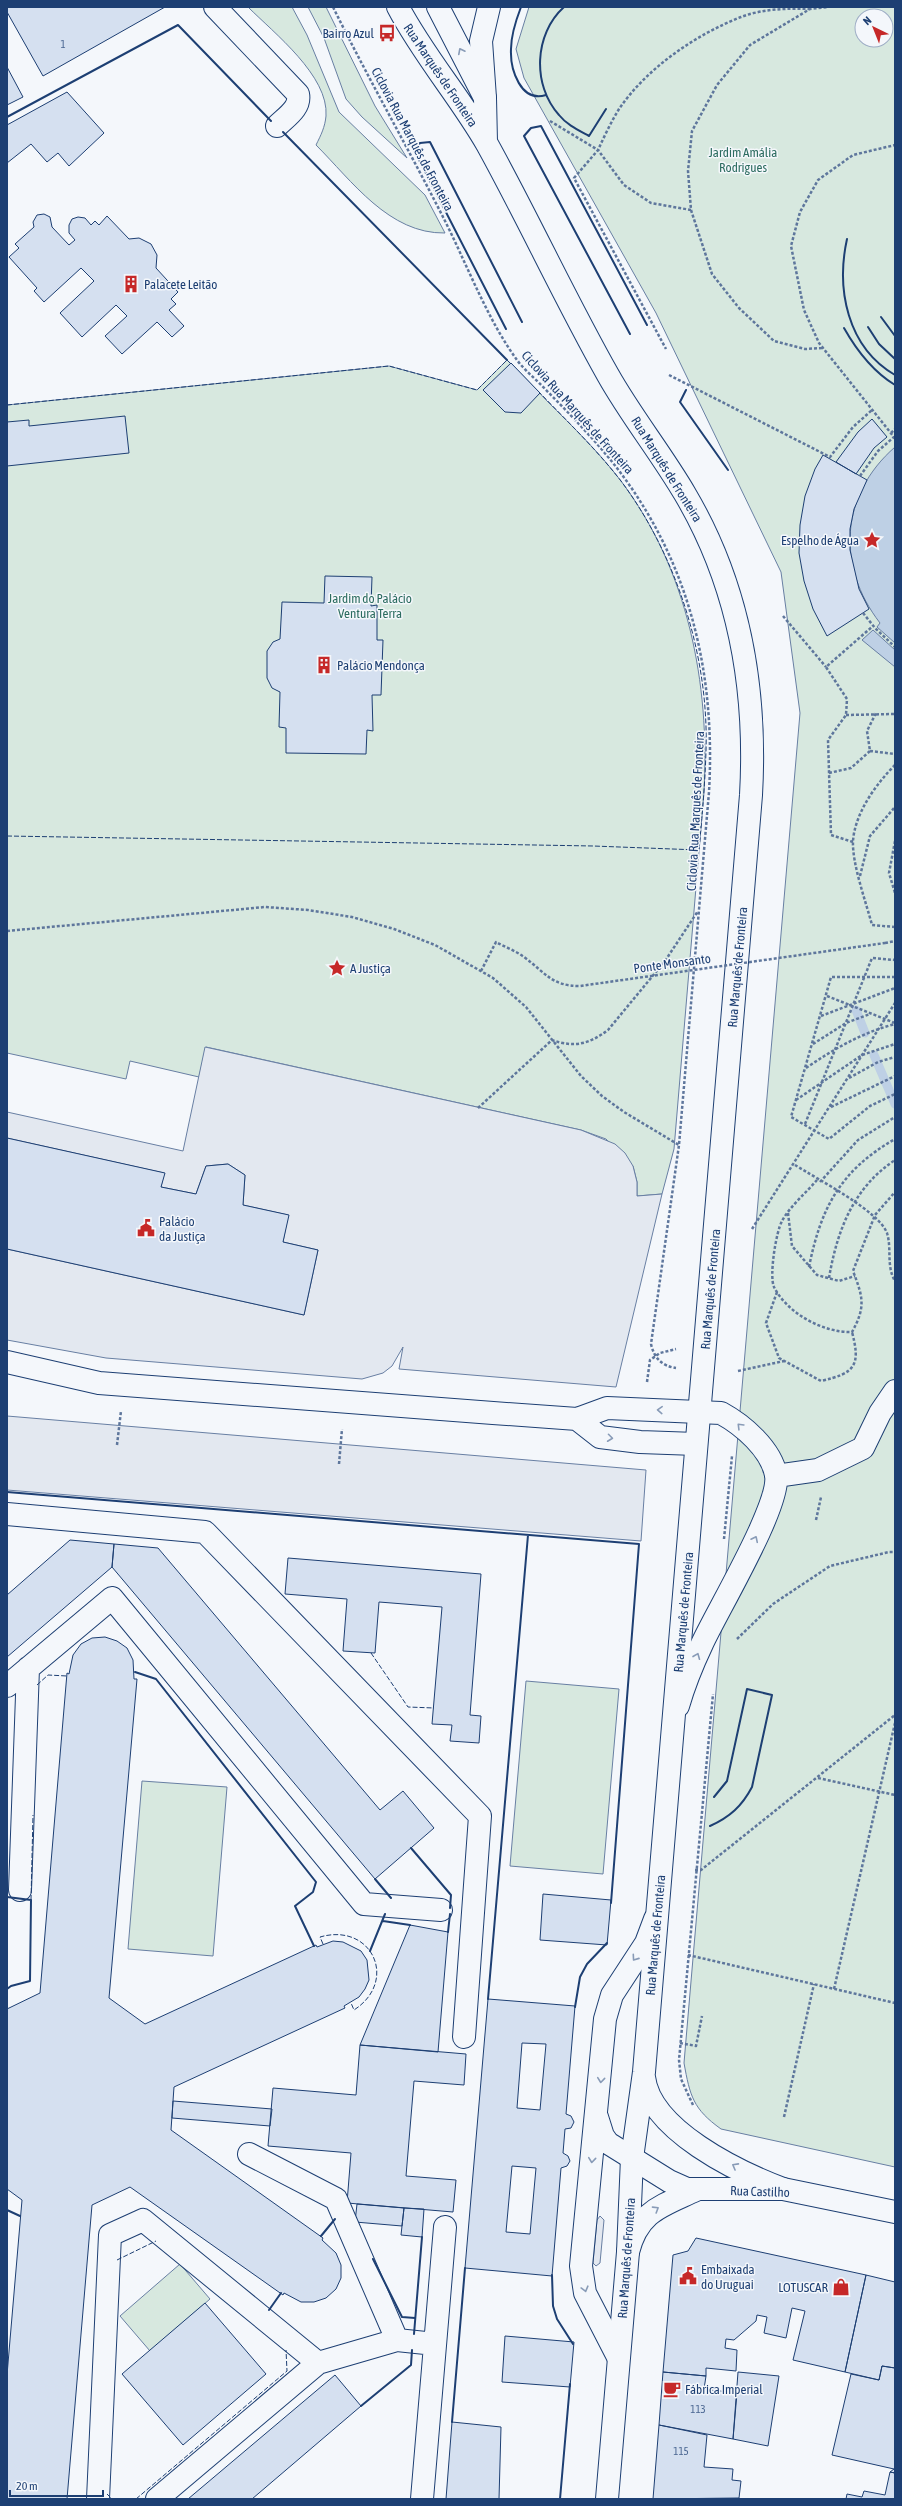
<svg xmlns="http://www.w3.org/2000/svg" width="902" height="2506" viewBox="0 0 902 2506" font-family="'Asap Condensed',sans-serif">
	<rect width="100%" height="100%" fill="#f4f7fb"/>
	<path fill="#d7e8df" stroke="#687fa3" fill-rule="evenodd" d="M 248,7 L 292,7 L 307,35 L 339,112 L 425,195 L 445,233 C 389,234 352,181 316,145 C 321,135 325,127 326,116 C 329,76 274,33 248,7 Z
		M 308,7 L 326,7 L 375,106 L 407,158 L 362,117 L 346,99 L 324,38 Z
		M 529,7 L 895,7 L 895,2167 L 721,2129 C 693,2109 690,2096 684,2063 L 800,713 L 781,572 L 656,313 L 524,78 L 516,49 ZM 862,16 L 886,16 L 886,40 L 862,40 Z
		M 507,360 C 521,373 534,387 547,401 C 573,427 599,452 621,481 C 688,570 710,683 704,792 L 674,1149 L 662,1194 L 637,1196 L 637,1182 L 633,1166 L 606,1139 L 581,1130 L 206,1047 L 199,1077 L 130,1061 L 126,1079 L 7,1053 L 7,405 L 389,366 L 477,390 Z
		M 526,1681 L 619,1689 L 603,1874 L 510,1866 Z
		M 142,1781 L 227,1787 L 213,1956 L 128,1949 Z
		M 180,2264 L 210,2299 L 150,2351 L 120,2316 Z"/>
	<path fill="#e3e8f0" stroke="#687fa3" d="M 205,1047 L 581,1130 L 615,1144 L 625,1153 L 633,1166 L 637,1182 L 637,1196 L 662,1194 L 616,1387 L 399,1369 L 403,1347 L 392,1366 L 383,1373 L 362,1379 L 106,1358 L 7,1340 L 7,1249 L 304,1315 L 318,1250 L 283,1242 L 288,1215 L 243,1205 L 245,1175 L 228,1164 L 206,1166 L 196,1194 L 161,1187 L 164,1173 L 7,1138 L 7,1112 L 183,1151 Z
		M 7,1416 L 646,1470 L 641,1541 L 7,1490 Z
		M 600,2216 L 604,2220 L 600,2263 L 596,2266 L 593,2263 L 597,2220 Z"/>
	<path fill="#bed0e5" stroke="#687fa3" d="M 895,447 L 895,643 L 877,627 L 880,623 C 836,566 840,495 895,447 Z
		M 873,630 L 895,650 L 895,667 L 862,640 Z"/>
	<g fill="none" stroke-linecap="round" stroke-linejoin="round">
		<path stroke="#bed0e5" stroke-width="9" d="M 856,1010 L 865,1033
			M 874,1055 L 895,1104"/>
	</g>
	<path fill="#d5e0f0" stroke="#1d3f73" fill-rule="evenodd" d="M 7,7 L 165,7 L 43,76 L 7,12 Z
		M 7,67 L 23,97 L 7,105 Z
		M 67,92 L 104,133 L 69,166 L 58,153 L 47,162 L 31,144 L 7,163 L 7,125 Z
		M 44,214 L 50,217 L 52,227 L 69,245 L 75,240 L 69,233 L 69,225 L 72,219 L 78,217 L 85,218 L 91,225 L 95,221 L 99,225 L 107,216 L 129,239 L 139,238 L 151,244 L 157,255 L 156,268 L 178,292 L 171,299 L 176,304 L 169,310 L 184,326 L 172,337 L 157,322 L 122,354 L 105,336 L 127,316 L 116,305 L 82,337 L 60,313 L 94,281 L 81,268 L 44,302 L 34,291 L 37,288 L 9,257 L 19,248 L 15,244 L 34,227 L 33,222 L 37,215 Z
		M 511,363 L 540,393 L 521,413 L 505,412 L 483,390 Z
		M 125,416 L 129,453 L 7,466 L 7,422 L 29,420 L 29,426 Z
		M 872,419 L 887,437 L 874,448 L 856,474 L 836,462 L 858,432 Z
		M 823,455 L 867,480 L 854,509 L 850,529 L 850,550 L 859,589 L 869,609 L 827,636 L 813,609 L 804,581 L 799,553 L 800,525 L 805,496 L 815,469 Z
		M 325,576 L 372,577 L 371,606 L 377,605 L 377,640 L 383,640 L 381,695 L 372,695 L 373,731 L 367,730 L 366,754 L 286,753 L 286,728 L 279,727 L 280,692 L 272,688 L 267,678 L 267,651 L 273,642 L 280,639 L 282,602 L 324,603 Z
		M 7,1138 L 165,1173 L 161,1187 L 196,1194 L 206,1166 L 228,1164 L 245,1175 L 243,1205 L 289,1215 L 283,1242 L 318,1250 L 304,1315 L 7,1249 Z
		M 70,1540 L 114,1544 L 112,1567 L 7,1657 L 7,1595 Z
		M 114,1544 L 158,1548 L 380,1810 L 403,1791 L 434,1828 L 375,1879 L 112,1567 Z
		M 288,1558 L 481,1574 L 470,1715 L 481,1716 L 479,1743 L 450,1741 L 452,1725 L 432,1724 L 442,1607 L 379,1602 L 375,1653 L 343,1651 L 347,1599 L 285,1594 Z
		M 105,1637 L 117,1641 L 127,1648 L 133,1660 L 134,1679 L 137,1679 L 109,1998 L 145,2024 L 316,1945 L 317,1947 L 333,1941 L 343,1942 L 361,1951 L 367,1960 L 369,1980 L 365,1989 L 359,1997 L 344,2006 L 345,2008 L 174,2087 L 173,2101 L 171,2130 L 323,2238 L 322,2240 L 336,2253 L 341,2265 L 341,2278 L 336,2289 L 326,2298 L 314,2302 L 301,2302 L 284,2293 L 283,2295 L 130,2187 L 92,2205 L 67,2499 L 7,2499 L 7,2375 L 22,2200 L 7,2189 L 7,2009 L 40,1993 L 67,1673 L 69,1674 L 73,1655 L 81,1644 L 92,1638 Z
		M 543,1894 L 611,1900 L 607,1945 L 540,1940 Z
		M 410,1925 L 448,1932 L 438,2052 L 360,2045 Z
		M 488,1999 L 575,2006 L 566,2114 L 571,2116 L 574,2122 L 571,2128 L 565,2129 L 563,2153 L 568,2156 L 570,2161 L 567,2166 L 561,2168 L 552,2276 L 465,2268 ZM 522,2043 L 546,2044 L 540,2110 L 517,2108 ZM 512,2166 L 536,2168 L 530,2234 L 506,2232 Z
		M 360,2045 L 466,2054 L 464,2085 L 414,2081 L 406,2176 L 456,2180 L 453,2212 L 347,2203 L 351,2153 L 268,2146 L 273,2088 L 356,2095 Z
		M 173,2101 L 272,2109 L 270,2126 L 172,2118 Z
		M 357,2204 L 404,2208 L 402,2226 L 355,2222 Z
		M 404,2208 L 424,2209 L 422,2237 L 401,2235 Z
		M 696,2238 L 866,2275 L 845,2372 L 793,2360 L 805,2311 L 792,2308 L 786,2338 L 764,2333 L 767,2317 L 757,2315 L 756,2321 L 734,2340 L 726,2339 L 725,2348 L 737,2350 L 736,2371 L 706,2368 L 706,2376 L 663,2372 L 673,2255 L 688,2251 Z
		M 866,2275 L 895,2282 L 895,2368 L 882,2366 L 879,2380 L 845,2372 Z
		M 205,2303 L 266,2374 L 183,2445 L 122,2374 Z
		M 505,2336 L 574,2342 L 570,2387 L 502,2382 Z
		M 882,2366 L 895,2368 L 895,2473 L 890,2472 L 894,2469 L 832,2455 L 851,2374 L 879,2380 Z
		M 663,2372 L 706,2376 L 704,2389 L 737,2393 L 733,2439 L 659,2425 Z
		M 738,2372 L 779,2376 L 768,2446 L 733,2439 Z
		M 335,2375 L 361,2406 L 252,2499 L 188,2499 Z
		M 452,2422 L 501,2427 L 499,2499 L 446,2499 Z
		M 659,2425 L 707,2435 L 704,2467 L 733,2469 L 732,2480 L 741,2481 L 739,2498 L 653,2499 Z
		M 890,2472 L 895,2473 L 895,2499 L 846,2499 L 847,2494 L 862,2497 L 864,2491 L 885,2495 Z"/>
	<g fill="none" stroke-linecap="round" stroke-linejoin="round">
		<g stroke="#1d3f73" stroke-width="24">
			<path id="minor" d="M 215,7 L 298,94 C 301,108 286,117 277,126
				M 485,98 L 481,41 L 489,7
				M 7,1362 L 99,1383 L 493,1413 L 577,1419 L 607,1408 L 721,1413 C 743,1425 771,1449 776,1475 C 781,1505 717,1611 702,1644 C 693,1663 684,1685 678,1706
				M 577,1419 L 600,1437 L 640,1442 L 696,1444
				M 776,1476 L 818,1470 L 863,1448 L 880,1413 L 895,1391
				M 7,1514 L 205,1532 L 480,1816 L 464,2037
				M 7,1686 L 112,1598 L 364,1904 L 441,1910
				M 20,1890 L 28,1668
				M 597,2117 L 603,2136 L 608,2143 L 669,2181 L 687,2189 L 783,2189 L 895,2212
				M 249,2154 L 336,2199 L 397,2340
				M 628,2252 C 638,2211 662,2206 696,2190
				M 618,2357 L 585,2293 L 581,2266 L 605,2019 L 612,1995 L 646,1943 L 655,1919
				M 98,2499 L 110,2235 L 143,2220 L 318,2363
				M 157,2499 L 318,2363 L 397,2340 L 435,2344
				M 422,2499 L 445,2227"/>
		</g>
		<g stroke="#1d3f73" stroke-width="24">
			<path id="major" d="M 398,7 C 423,55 460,97 487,144 C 529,220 565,299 608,375 C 631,416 661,453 685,494 C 740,587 757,689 751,795 L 644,2072 L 632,2158 L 628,2252 L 607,2499
				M 438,7 L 485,98 L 486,142
				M 644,2077 C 650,2130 738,2172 783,2189"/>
		</g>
		<path stroke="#5e769c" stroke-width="2.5" stroke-dasharray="3 2" stroke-linecap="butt" d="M 333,7 C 368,78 407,146 443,217 C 466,262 487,319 517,360 C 525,371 536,379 545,389 C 567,411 589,434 609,458 C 688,555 716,669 709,792 L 679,1145 L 651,1344 C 654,1358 662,1366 676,1368
			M 550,121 L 598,150 L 574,178 L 666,349
			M 691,210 L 651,203 L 624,185 L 598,150 C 604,137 611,122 619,109 C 647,68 695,35 741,17 C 762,9 787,8 810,9
			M 822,348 L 805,349 L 774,341 L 739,308 L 712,274 L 691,210 L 688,171 L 692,131 L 717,85 L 750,45 L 810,9 L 828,7
			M 669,375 L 830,457 L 853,427 L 872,410
			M 891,433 L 895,429
			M 860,476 L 878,451 L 894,437 L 819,343 L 804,310 L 791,246 L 800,212 L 818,180 L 853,155 L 895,145
			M 863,613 L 875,628 L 895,647
			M 783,616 L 826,667
			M 846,715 L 895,714
			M 870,751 L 895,754
			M 895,765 C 876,784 855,813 853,841 C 852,864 866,902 872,925 L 895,927
			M 829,773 L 851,768 L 870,751 L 867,731 L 876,713
			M 895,841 L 889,873 L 895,893
			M 853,842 L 831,835 L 828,740 L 846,715 L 847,699 L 826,667 L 873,626
			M 860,876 L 870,836 L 895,807
			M 7,931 L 265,907 L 308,910 L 352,917 L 394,929 L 435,945 L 493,978 L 526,1007 L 581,1076 L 602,1096 L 624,1112 L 679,1145
			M 885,943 L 895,941
			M 895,977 L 831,977 L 791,1117 L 829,1139 L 870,1106 L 895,1094
			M 827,996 L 895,1023
			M 821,1016 L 895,988
			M 813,1044 L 846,1023 L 870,1014
			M 806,1068 C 834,1049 861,1033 895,1024
			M 849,1078 L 878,1062 L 895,1057
			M 796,1100 L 862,1055 L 895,1044
			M 831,1107 L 895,1076
			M 478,1108 L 552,1040 C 575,1048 589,1044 608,1030 L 665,961 L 698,911
			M 805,1124 L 872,958 L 895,960
			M 795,1165 C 817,1179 879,1211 887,1233 C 892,1249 886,1266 895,1281
			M 817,1180 C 806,1193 790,1206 782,1221 C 776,1232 769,1276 774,1287 C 787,1313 823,1333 852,1332 C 866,1307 863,1297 853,1271 L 875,1215 L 895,1192
			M 820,1182 L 858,1140 L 895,1117
			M 788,1213 L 792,1246 L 817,1275 L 839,1281 L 855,1276
			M 752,1229 L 895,1003
			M 809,1267 C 821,1207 841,1170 895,1139
			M 829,1278 C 837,1231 853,1188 895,1160
			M 777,1292 L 766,1323 L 779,1358 L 821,1381 C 855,1373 861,1366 852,1332
			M 738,1371 L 784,1361
			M 647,1382 L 650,1360 L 660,1353 L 676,1349
			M 117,1445 L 121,1411
			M 339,1464 L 342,1429
			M 816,1520 L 821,1497
			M 724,1539 L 732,1456
			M 737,1639 L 773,1604 L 830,1566 L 889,1552 L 895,1552
			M 818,1778 L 895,1795
			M 695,1870 L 701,1870 L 895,1715
			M 688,1955 L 895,2003
			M 834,1989 L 895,1723
			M 680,2043 L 696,2046 L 702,2016
			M 693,2105 L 681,2079 L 679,2060 L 713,1694
			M 784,2117 L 814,1984"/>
		<use href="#minor" stroke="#f4f7fb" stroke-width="22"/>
		<use href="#major" stroke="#f4f7fb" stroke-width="22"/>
		<path stroke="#5e769c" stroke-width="2.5" stroke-dasharray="3 2" stroke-linecap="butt" d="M 481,971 L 496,942 C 505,947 516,951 524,957 C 546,973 551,986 580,986 L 885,943"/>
		<path stroke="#1d3f73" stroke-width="1" stroke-dasharray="5 2" stroke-linecap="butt" d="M 7,405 L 389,366 L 477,390 L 507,360 L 512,365
			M 7,836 L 593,846 L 699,850 C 702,817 705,784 706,751 C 709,657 677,556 621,481 C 596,449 567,421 539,392
			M 371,1653 L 408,1707 L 434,1708
			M 37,1685 L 48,1675 L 67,1676
			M 31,1900 L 33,1815
			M 323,1944 L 320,1937 C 372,1922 399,1981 354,2010 L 351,2003
			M 117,2260 L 156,2241
			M 107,2494 L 112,2499
			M 136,2499 L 287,2371 L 286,2350"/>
		<path stroke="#1d3f73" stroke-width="2" d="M 521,7 C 516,20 511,34 511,49 C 510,70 521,103 546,95
			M 564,7 C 534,34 532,85 559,115 C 567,125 578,130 589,136 L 606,109
			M 7,117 L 178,25 L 271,121
			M 283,132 L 507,360
			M 847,239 C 836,289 847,347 895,375
			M 881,317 L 895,336
			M 868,327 L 879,344 L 895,359
			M 844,328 C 857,351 872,371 895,385
			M 506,329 L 414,150 L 420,143 L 430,142 L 522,322
			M 630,334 L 524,136 L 531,128 L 541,126 L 647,325
			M 686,390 L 680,402 L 728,470
			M 7,1492 L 639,1544 L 611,1903
			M 135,1672 L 156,1679 L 316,1882 L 313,1892 L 295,1906 L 314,1946
			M 710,1826 C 730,1817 742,1806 752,1787 L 772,1695 L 747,1689 L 727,1781 L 714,1797
			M 411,1848 L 451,1895 L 450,1908
			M 375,1879 L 391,1898
			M 7,1897 L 31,1900 L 30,1981 L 11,1986 L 7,1989
			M 383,1921 L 410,1925
			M 448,1932 L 450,1914
			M 370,1951 L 385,1914
			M 488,1999 L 528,1535
			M 575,2007 L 580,1977 L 587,1964 L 607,1943
			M 7,2210 L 20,2216
			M 321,2236 L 335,2219
			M 373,2259 L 402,2317 L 415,2318
			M 552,2275 L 553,2306 L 557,2319 L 573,2344
			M 269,2310 L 281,2293
			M 414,2334 L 422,2237
			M 361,2406 L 411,2365 L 412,2350
			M 452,2422 L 465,2268
			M 560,2499 L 570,2384"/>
	</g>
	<defs><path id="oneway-chevron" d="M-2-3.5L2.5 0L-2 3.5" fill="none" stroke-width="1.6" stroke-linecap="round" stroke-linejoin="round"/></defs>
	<g stroke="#889bb7">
		<use href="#oneway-chevron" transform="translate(461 51) rotate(-117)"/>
		<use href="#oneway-chevron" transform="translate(660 1410) rotate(-177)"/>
		<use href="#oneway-chevron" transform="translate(740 1426) rotate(-135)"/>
		<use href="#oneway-chevron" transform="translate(610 1438) rotate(7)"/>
		<use href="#oneway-chevron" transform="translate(755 1539) rotate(-64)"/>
		<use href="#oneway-chevron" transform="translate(697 1656) rotate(-68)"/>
		<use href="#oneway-chevron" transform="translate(635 1958) rotate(125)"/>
		<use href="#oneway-chevron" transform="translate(601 2080) rotate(96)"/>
		<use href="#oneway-chevron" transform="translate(592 2160) rotate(96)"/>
		<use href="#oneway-chevron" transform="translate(735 2166) rotate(-151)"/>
		<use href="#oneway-chevron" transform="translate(656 2209) rotate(-32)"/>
		<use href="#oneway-chevron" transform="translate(585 2289) rotate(75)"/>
	</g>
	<defs>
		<g id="bus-bare" transform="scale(1.38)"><path d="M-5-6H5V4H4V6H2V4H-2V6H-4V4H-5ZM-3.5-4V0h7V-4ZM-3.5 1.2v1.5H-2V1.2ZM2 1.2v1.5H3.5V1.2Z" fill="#c62828" stroke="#f4f7fb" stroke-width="2.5" paint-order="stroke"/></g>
		<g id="building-bare" transform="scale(1.38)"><path d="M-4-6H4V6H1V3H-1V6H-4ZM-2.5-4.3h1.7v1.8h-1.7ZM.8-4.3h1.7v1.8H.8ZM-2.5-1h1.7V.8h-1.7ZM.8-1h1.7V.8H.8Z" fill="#c62828" stroke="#f4f7fb" stroke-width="2.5" paint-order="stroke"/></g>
		<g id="sight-bare" transform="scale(1.38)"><path d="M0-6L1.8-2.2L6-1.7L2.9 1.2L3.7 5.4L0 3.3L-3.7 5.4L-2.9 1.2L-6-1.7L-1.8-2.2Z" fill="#c62828" stroke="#f4f7fb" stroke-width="2.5" paint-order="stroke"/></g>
		<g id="civic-bare" transform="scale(1.38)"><path d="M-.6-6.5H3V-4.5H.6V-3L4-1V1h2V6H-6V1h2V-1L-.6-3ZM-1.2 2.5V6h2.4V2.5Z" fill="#c62828" stroke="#f4f7fb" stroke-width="2.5" paint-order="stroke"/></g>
		<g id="shop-bare" transform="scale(1.38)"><path d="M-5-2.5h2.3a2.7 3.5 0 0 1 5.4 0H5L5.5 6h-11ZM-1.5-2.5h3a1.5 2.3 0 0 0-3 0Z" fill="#c62828" stroke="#f4f7fb" stroke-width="2.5" paint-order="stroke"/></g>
		<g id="cafe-bare" transform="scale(1.38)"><path d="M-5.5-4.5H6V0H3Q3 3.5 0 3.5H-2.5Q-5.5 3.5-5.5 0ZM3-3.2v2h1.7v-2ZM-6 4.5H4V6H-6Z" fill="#c62828" stroke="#f4f7fb" stroke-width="2.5" paint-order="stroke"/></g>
	</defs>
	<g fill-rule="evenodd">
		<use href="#bus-bare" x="387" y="33"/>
		<use href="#building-bare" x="131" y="284"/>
		<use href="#sight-bare" x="872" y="540"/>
		<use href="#building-bare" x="324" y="665"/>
		<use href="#sight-bare" x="337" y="968"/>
		<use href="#civic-bare" x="146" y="1228"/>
		<use href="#civic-bare" x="688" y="2276"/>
		<use href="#shop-bare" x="841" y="2287"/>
		<use href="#cafe-bare" x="672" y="2389"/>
	</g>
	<g text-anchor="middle" stroke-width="3" stroke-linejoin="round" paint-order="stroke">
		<g font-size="11" fill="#4b6792">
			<text x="63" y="48">1</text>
			<text x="698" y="2413">113</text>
			<text x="681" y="2455">115</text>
		</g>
		<g font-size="13" fill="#1d3f73" stroke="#f4f7fb" text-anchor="start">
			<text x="374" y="38" text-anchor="end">Bairro Azul</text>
			<text x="144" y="289">Palacete Leitão</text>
			<text x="859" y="545" text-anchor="end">Espelho de Água</text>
			<text x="337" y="670">Palácio Mendonça</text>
			<text x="350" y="973">A Justiça</text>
			<text x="159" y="1226">Palácio<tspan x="159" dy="15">da Justiça</tspan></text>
			<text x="701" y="2274">Embaixada<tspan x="701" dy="15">do Uruguai</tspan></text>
			<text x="828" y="2292" text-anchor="end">LOTUSCAR</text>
			<text x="685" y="2394">Fábrica Imperial</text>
		</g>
		<g font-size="13" fill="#1d3f73" stroke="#f4f7fb">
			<text transform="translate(441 75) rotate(56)" y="5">Rua Marquês de Fronteira</text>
			<text transform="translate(413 139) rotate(62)" y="5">Ciclovia Rua Marquês de Fronteira</text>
			<text transform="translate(578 412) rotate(48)" y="5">Ciclovia Rua Marquês de Fronteira</text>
			<text transform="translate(667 469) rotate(58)" y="5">Rua Marquês de Fronteira</text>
			<text transform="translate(695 811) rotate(-87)" y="5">Ciclovia Rua Marquês de Fronteira</text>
			<text transform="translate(672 963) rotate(-8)" y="5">Ponte Monsanto</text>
			<text transform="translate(737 967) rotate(-85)" y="5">Rua Marquês de Fronteira</text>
			<text transform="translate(710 1289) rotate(-85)" y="5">Rua Marquês de Fronteira</text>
			<text transform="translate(683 1612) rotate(-85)" y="5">Rua Marquês de Fronteira</text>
			<text transform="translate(655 1935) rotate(-85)" y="5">Rua Marquês de Fronteira</text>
			<text transform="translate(760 2191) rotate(2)" y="5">Rua Castilho</text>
			<text transform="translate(626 2258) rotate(-86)" y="5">Rua Marquês de Fronteira</text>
		</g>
		<g font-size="13" fill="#2c6c60" stroke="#f4f7fb">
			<text x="743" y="157">Jardim Amália<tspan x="743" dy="15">Rodrigues</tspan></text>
			<text x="370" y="603">Jardim do Palácio<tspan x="370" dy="15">Ventura Terra</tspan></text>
		</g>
	</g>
	<rect width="902" height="2506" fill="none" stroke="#1d3f73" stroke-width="16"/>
	<g transform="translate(874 28) rotate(317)"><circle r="19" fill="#f4f7fb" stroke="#9eadc5"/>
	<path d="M0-3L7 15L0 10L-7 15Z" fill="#c62828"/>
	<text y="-6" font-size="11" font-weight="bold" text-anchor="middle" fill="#1d3f73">N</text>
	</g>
	<path d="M10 2490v6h93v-6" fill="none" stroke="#1d3f73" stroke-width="2"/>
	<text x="16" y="2490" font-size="12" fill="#1d3f73" stroke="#f4f7fb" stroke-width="3" paint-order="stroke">20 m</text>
</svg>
